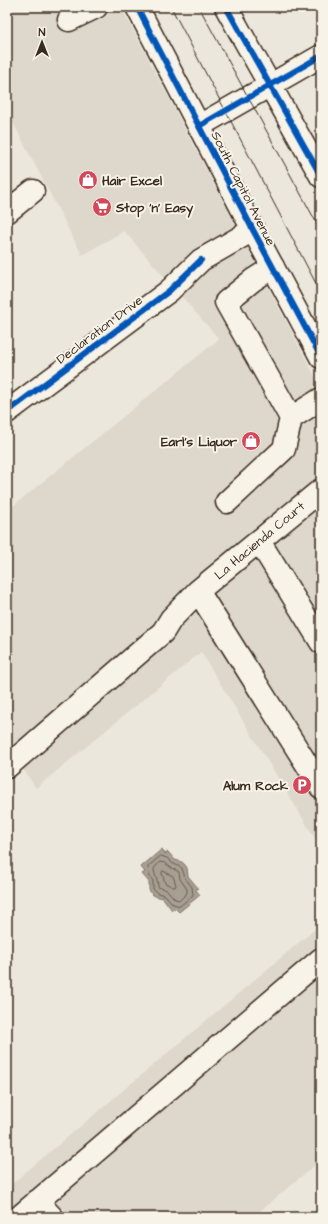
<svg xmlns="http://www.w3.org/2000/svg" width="328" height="1224" viewBox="0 0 328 1224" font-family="'Architects Daughter',sans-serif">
	<rect width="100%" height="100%" fill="#ece7dc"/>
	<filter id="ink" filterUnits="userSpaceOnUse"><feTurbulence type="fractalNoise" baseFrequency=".025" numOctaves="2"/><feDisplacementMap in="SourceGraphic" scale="8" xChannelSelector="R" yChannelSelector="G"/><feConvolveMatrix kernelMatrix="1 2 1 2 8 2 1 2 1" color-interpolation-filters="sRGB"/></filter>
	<g filter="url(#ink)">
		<path fill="#ddd7cc" d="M 7,7 L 121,7 L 321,388 L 321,848 L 201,652 L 36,788 L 7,746 L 7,511 L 219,339 L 124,231 L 82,255 L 7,111 Z
			M 321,924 L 321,1160 L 253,1217 L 7,1217 L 7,1188 Z"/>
		<path fill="#a89f93" stroke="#7c7064" d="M 162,849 L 165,854 L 168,852 L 175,860 L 182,862 L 185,865 L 187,868 L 188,876 L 198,888 L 196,890 L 200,895 L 179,912 L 175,908 L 172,910 L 163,898 L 155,896 L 152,894 L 149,890 L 149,882 L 142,874 L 145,872 L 141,867 Z"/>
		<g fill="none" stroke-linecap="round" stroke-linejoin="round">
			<path stroke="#67594d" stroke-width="1" d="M 161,856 L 167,858 L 172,863 L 182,868 L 185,878 L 192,887 L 193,895 L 180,906 L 173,904 L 165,895 L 157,893 L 153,889 L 153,881 L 149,875 L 148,867 Z
				M 160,862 L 165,863 L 170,867 L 179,872 L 180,879 L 187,889 L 187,893 L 180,900 L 175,899 L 167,890 L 158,887 C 158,878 154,876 154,869 Z
				M 163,871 L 173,876 L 176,885 L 175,887 L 173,887 L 165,883 L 162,873 Z"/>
			<g stroke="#3b2a1e" stroke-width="25">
				<path id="minor" d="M 69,20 L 96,7
					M 199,126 L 321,56
					M 7,212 L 33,191
					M 7,412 L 169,291 L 201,260 L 253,230
					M 291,418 L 321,399
					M 227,502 L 284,449 L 291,418 L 226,302 L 253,280 L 273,267
					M 259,541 L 321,642
					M 198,591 L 321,787
					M 7,767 L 163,632 L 171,619 L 198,591 L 321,490
					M 37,1201 L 52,1217
					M 19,1217 L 321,959"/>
			</g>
			<g stroke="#3b2a1e" stroke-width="25">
				<path id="major" d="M 137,7 L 253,230 L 321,357
					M 226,7 L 321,176"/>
			</g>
			<use href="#minor" stroke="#f7f3e8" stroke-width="22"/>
			<use href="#major" stroke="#f7f3e8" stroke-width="22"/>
			<path stroke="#3b2a1e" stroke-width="1" d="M 171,7 L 321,293
				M 199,7 L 321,231"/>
			<g stroke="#f7f3e8" stroke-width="8">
				<path id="cycleway" d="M 137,7 L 253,230 L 321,357
					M 226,7 L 321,176
					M 199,126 L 321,56
					M 7,412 L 169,291 L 201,260"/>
			</g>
			<use href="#cycleway" stroke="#0057b8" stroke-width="6"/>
		</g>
	</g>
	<defs>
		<g id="shop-disc" transform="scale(1)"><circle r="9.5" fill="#d1495b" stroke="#f7f3e8"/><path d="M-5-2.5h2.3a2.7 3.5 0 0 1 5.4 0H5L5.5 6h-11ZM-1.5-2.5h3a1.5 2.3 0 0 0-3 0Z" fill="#fff"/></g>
		<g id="supermarket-disc" transform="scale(1)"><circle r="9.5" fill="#d1495b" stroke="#f7f3e8"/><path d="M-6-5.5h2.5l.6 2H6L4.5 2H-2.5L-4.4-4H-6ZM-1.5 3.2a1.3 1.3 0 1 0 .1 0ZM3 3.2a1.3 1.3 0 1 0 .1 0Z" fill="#fff"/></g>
		<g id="parking-disc" transform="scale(1)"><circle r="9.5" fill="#d1495b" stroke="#f7f3e8"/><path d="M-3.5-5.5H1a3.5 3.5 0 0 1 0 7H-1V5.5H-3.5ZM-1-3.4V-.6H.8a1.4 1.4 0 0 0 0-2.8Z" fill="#fff"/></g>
	</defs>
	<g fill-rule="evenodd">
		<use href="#shop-disc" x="88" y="180"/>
		<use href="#supermarket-disc" x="102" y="207"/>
		<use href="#shop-disc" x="251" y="441"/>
		<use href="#parking-disc" x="302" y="785"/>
	</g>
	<g text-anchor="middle" stroke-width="4" stroke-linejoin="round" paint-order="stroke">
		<g font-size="13" font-weight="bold" fill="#3b2a1e" stroke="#f7f3e8" text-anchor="start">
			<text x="102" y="185">Hair Excel</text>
			<text x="116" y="212">Stop 'n' Easy</text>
			<text x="237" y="446" text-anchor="end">Earl's Liquor</text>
			<text x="288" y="790" text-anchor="end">Alum Rock</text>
		</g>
		<g font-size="13" fill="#3b2a1e" stroke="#f7f3e8">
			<text transform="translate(244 188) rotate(63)" y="5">South Capitol Avenue</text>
			<text transform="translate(99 329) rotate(-37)" y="5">Declaration Drive</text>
			<text transform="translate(259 540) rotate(-40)" y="5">La Hacienda Court</text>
		</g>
	</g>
	<rect width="328" height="1224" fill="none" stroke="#f7f3e8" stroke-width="24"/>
	<rect x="12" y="12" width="304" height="1200" fill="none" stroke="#3b2a1e" stroke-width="1.5" filter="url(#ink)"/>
	<g transform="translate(42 42)" stroke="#f7f3e8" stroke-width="3" paint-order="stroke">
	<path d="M0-3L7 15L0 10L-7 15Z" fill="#3b2a1e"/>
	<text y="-6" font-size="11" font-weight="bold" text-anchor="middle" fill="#3b2a1e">N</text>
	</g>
</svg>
